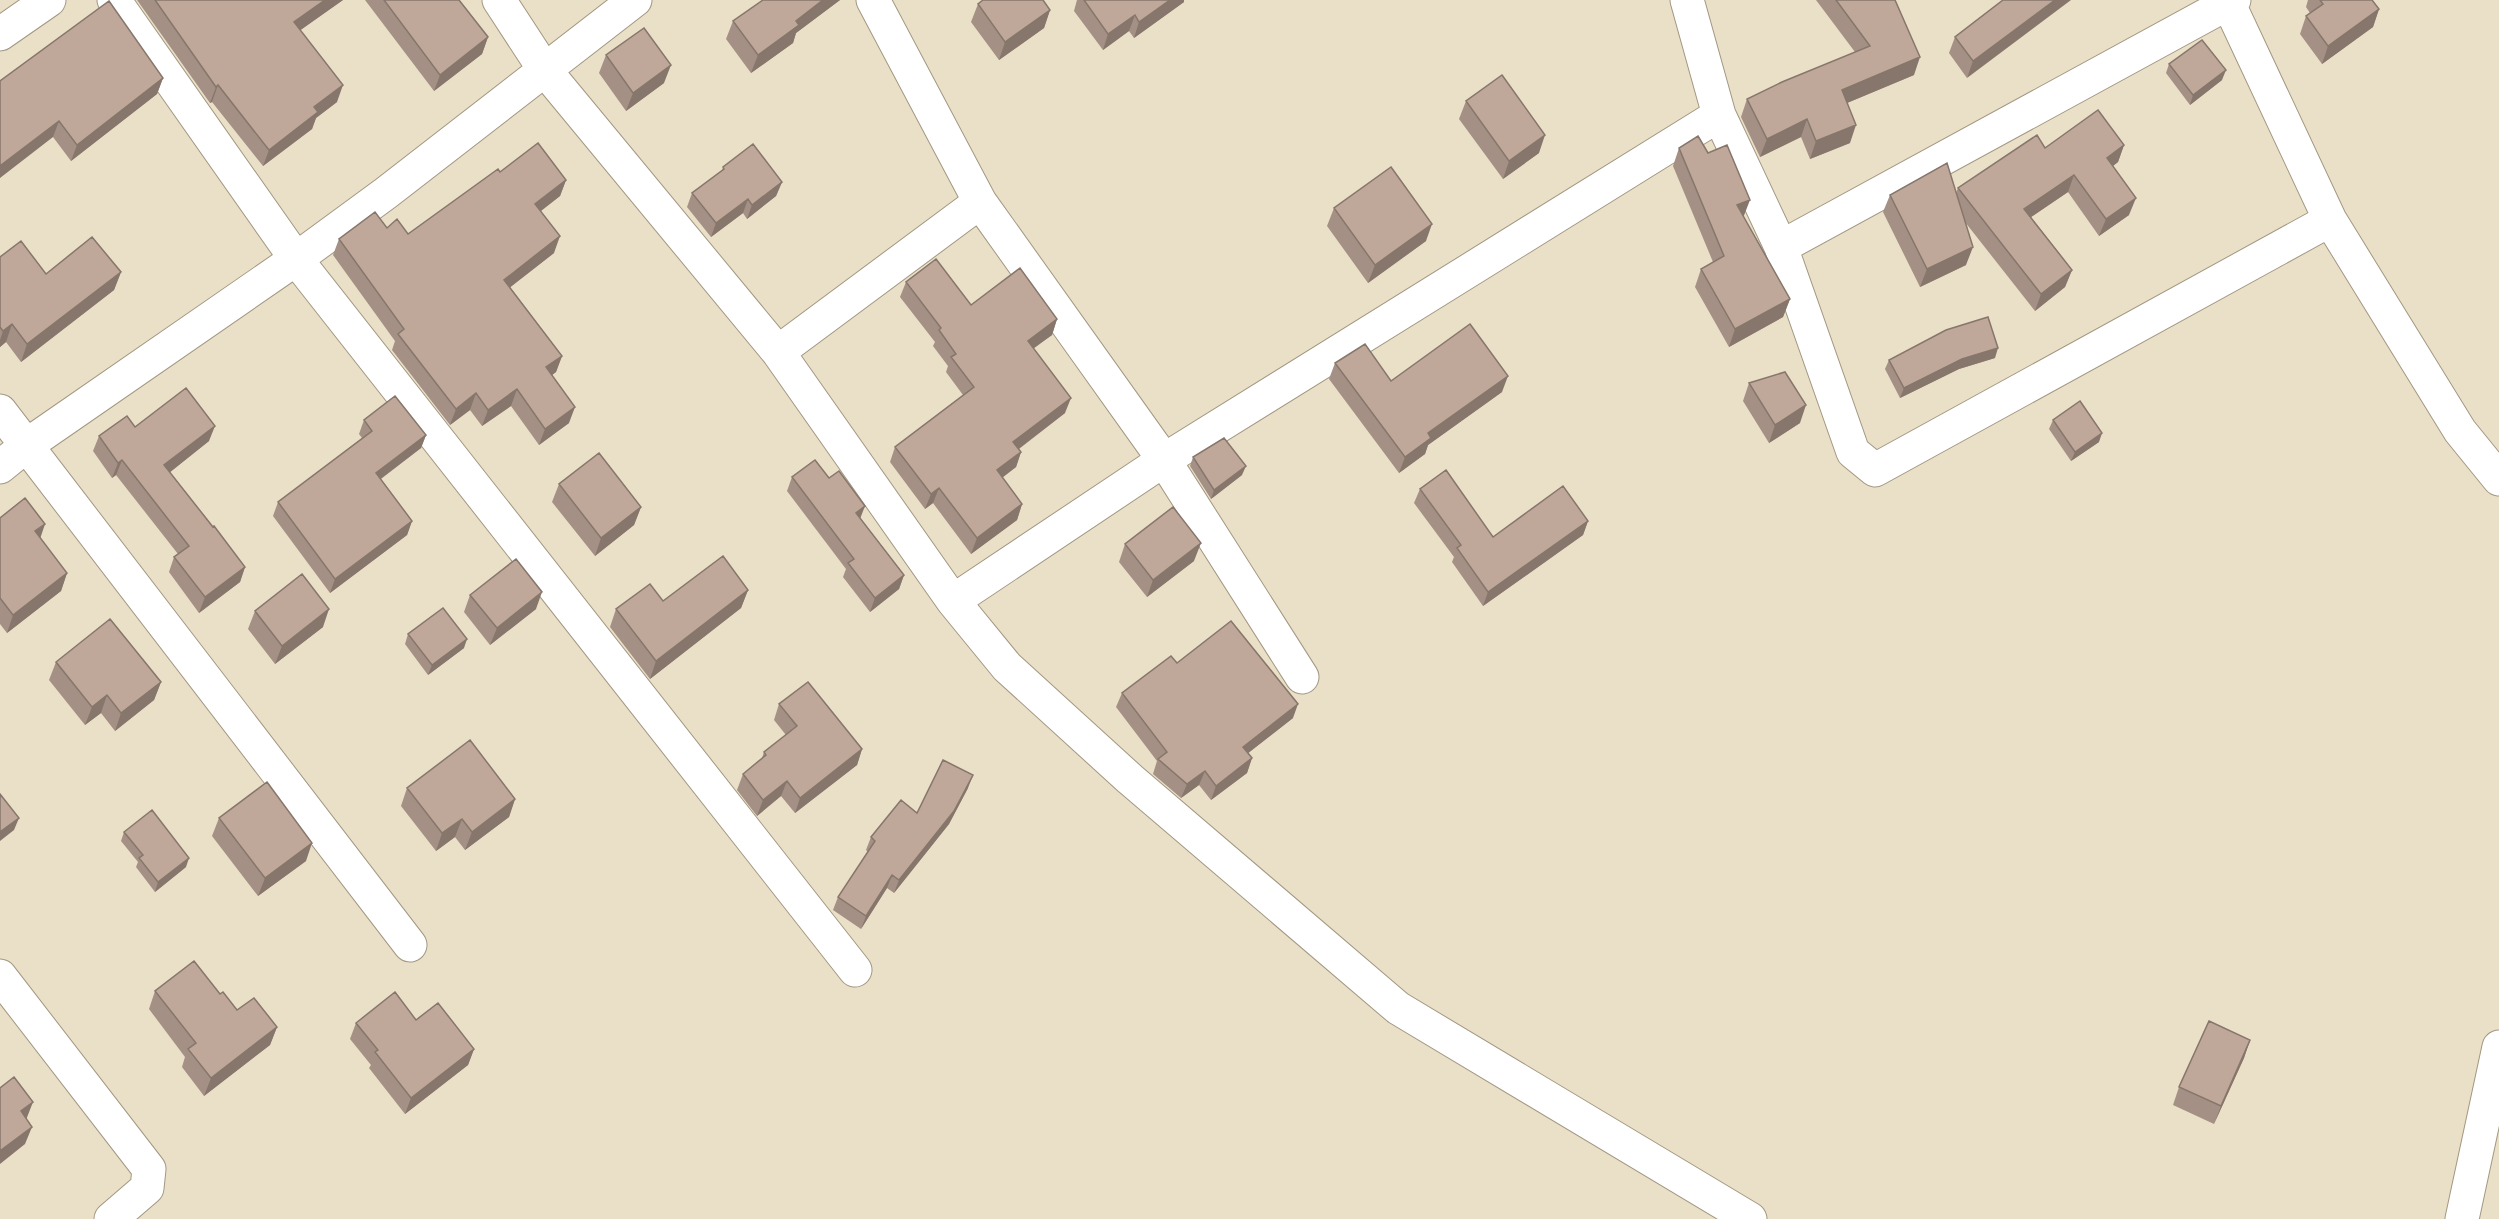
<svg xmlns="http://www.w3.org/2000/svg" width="2499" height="1219" viewBox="0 0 2499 1219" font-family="Overpass,sans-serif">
	<rect width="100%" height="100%" fill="#eadfc7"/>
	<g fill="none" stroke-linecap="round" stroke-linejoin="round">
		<g stroke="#a29882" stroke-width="35">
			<path id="minor" d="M 114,0 L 296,259 L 855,970
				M 499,0 L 544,69 L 778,352 L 953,601 L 1007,667 L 1130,779 L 1398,1008 L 1750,1219
				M 873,0 L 980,202 L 1164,460 L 1302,677
				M 1687,0 L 1719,115 L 1781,247 L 1853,452 L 1875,470 L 2330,220
				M 2227,0 L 2330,220 L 2460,431 L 2499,479
				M 0,34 L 49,0
				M 1781,247 L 2234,0
				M 778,352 L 980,202
				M 0,411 L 410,945
				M 0,467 L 27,445 L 296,259 L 386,193 L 635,0
				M 953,601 L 1164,460 L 1719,115
				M 0,976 L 149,1169 L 147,1188 L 111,1219
				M 2462,1219 L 2499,1047"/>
		</g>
		<use href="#minor" stroke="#fff" stroke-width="33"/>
	</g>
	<path fill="#a49084" d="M 137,0 L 343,0 L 300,30 L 337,102 L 316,118 L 312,129 L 263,166 L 212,102 L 210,103 Z
		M 365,0 L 459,0 L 488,37 L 482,54 L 434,91 Z
		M 763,0 L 840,0 L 796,33 L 793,43 L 751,73 L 726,39 L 733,21 Z
		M 1077,0 L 1184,0 L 1184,2 L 1134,38 L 1129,31 L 1103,50 L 1074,11 Z
		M 1816,0 L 1895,0 L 1914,75 L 1847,103 L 1850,143 L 1810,159 L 1801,137 L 1760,157 L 1741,117 L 1747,99 L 1855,52 Z
		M 2003,0 L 1967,78 L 1949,53 L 1955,37 Z
		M 2308,0 L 2372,0 L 2379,9 L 2373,27 L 2322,64 L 2300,34 L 2306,16 L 2310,13 L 2306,7 Z
		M 978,4 L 1050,10 L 1044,28 L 999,60 L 971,22 Z
		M 606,55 L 664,83 L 626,111 L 599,73 Z
		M 2169,64 L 2222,80 L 2190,105 L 2166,73 Z
		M 163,78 L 157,94 L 71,161 L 53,137 L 0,81 Z
		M 1466,101 L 1539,153 L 1503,179 L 1459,119 Z
		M 2124,145 L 2118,162 L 2113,166 L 2129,215 L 2099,236 L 2068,192 L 2031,217 L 2072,270 L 2065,287 L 2035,311 L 1965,222 L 1966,265 L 1920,287 L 1883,212 L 1890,195 L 1956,193 L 1958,188 L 2045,148 Z
		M 1679,148 L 1744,217 L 1790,299 L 1783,317 L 1729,347 L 1695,287 L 1701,269 L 1713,262 L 1673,166 Z
		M 723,167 L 782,182 L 776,196 L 747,219 L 743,213 L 711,237 L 687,207 L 692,193 L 722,171 Z
		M 500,172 L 566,180 L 560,196 L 541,211 L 554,253 L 510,287 L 562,356 L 556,372 L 552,375 L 569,423 L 539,445 L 511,406 L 482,426 L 470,410 L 450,425 L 392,350 L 395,341 L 333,255 L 339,239 L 387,228 L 408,234 Z
		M 1334,208 L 1426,241 L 1368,283 L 1327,226 Z
		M 0,257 L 46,274 L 121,272 L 114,290 L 21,362 L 6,342 L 0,347 Z
		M 906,282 L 971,305 L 1057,319 L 1052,335 L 1033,348 L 1065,413 L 1019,449 L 1021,452 L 1016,467 L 1002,478 L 1022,504 L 1017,520 L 971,554 L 933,503 L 925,509 L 890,462 L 895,447 L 963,395 L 946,372 L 948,366 L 933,346 L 935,342 L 900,297 Z
		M 1995,358 L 1959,369 L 1900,398 L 1885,369 L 1889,360 Z
		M 1335,363 L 1391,381 L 1502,392 L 1428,445 L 1425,454 L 1399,473 L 1329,379 Z
		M 1749,383 L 1800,423 L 1769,443 L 1743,401 Z
		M 364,420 L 426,435 L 421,448 L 381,479 L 412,521 L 407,535 L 330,593 L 273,516 L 278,502 L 362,438 L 359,434 Z
		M 2053,420 L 2099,442 L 2071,461 L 2049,429 Z
		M 135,427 L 209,441 L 170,472 L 213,527 L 245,567 L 240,582 L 199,613 L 169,572 L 174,557 L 178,554 L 116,475 L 112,478 L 93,451 L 99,436 Z
		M 1193,457 L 1242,475 L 1211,499 L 1190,466 Z
		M 792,477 L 861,519 L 904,575 L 899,589 L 870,612 L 843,577 L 846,569 L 787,491 Z
		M 559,484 L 641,507 L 634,525 L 595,556 L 552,502 Z
		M 1420,489 L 1493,537 L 1588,521 L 1583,535 L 1483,606 L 1452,562 L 1454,557 L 1414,503 Z
		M 0,518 L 40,538 L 67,573 L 61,591 L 7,633 L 0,624 Z
		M 1125,544 L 1194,561 L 1147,597 L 1119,562 Z
		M 748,590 L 741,608 L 650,679 L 610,627 L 616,609 L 663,601 Z
		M 470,595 L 536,609 L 490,645 L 464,612 Z
		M 255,611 L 323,627 L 275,664 L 248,629 Z
		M 408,634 L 464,648 L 428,675 L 405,644 Z
		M 56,662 L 161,682 L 154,700 L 115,731 L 101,713 L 85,725 L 49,680 Z
		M 1177,663 L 1293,718 L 1248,753 L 1252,758 L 1247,773 L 1211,800 L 1199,785 L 1181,798 L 1153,774 L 1157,761 L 1116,707 L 1122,693 Z
		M 779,704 L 862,749 L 857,765 L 795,813 L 781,796 L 757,816 L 737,790 L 743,774 L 762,758 L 764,752 L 786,735 L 774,720 Z
		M 407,788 L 515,799 L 509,817 L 465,850 L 455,837 L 436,851 L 401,806 Z
		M 968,788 L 949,824 L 894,893 L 887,888 L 861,929 L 833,910 L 838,897 L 868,852 L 866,850 L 871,837 L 917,813 Z
		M 219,818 L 306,861 L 258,896 L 212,836 Z
		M 124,832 L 186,867 L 155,892 L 136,867 L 138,862 L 121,841 Z
		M 155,991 L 220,994 L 237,1010 L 277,1027 L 270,1045 L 204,1096 L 182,1067 L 185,1057 L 149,1009 Z
		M 416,1020 L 474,1049 L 468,1065 L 405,1114 L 369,1068 L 371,1065 L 350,1039 L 356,1023 Z
		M 2250,1040 L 2244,1058 L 2214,1124 L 2173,1105 L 2179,1087 Z"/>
	<path fill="#86766b" d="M 325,0 L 343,0 L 288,39 L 294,22 Z
		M 823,0 L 840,0 L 796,33 L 793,43 L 751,73 L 758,55 L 796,21 Z
		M 1170,0 L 1184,0 L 1184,2 L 1134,38 L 1139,22 Z
		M 2055,0 L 2071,0 L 1967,78 L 1973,61 Z
		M 2379,9 L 2373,27 L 2322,64 L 2328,46 Z
		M 1050,10 L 1044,28 L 999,60 L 1005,42 Z
		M 1135,15 L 1129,31 L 1103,50 L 1108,34 Z
		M 488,37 L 482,54 L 434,91 L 440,75 Z
		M 1920,57 L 1914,75 L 1835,108 L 1842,90 Z
		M 671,65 L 664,83 L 626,111 L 633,93 Z
		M 2226,70 L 2222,80 L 2190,105 L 2193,95 Z
		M 163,78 L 157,94 L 71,161 L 77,145 Z
		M 218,85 L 212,102 L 210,103 L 216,87 Z
		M 343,85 L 337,102 L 316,118 L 312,129 L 263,166 L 269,150 L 314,107 Z
		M 1807,119 L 1801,137 L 1760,157 L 1767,139 Z
		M 59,121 L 53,137 L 0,178 L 0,166 Z
		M 1856,125 L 1850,143 L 1810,159 L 1816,141 Z
		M 1545,135 L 1539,153 L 1503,179 L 1509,161 Z
		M 2124,145 L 2118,162 L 2101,175 L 2107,158 Z
		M 2074,175 L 2068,192 L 2018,226 L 2024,209 Z
		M 566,180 L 560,196 L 529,220 L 535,204 Z
		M 782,182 L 776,196 L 747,219 L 752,205 Z
		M 2136,198 L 2129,215 L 2099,236 L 2106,219 Z
		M 748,199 L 743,213 L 711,237 L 716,223 Z
		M 1750,200 L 1743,218 L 1737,205 Z
		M 1432,224 L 1426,241 L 1368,283 L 1375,265 Z
		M 560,236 L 554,253 L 499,296 L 504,280 Z
		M 1973,247 L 1966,265 L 1920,287 L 1927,269 Z
		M 2072,270 L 2065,287 L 2035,311 L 2041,294 Z
		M 121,272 L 114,290 L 21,362 L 27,344 Z
		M 1790,299 L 1783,317 L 1729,347 L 1735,329 Z
		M 1057,319 L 1052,335 L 1022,357 L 1028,341 Z
		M 12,324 L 6,342 L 0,347 L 0,340 L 3,331 Z
		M 1998,348 L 1995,358 L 1959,369 L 1900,398 L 1904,388 L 1962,359 Z
		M 562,356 L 556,372 L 540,384 L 546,367 Z
		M 1508,376 L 1502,392 L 1428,445 L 1425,454 L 1399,473 L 1405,457 L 1428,433 Z
		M 517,389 L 511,406 L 482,426 L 488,410 Z
		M 476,393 L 470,410 L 450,425 L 456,409 Z
		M 1071,398 L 1065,413 L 1008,457 L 1013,442 Z
		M 1806,405 L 1800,423 L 1769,443 L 1775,425 Z
		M 575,407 L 569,423 L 539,445 L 545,429 Z
		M 215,426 L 209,441 L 159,481 L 164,465 Z
		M 2102,433 L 2099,442 L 2071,461 L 2075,452 Z
		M 426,435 L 421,448 L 371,486 L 376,473 Z
		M 1021,452 L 1016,467 L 991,486 L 997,470 Z
		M 122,460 L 116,475 L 112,478 L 118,463 Z
		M 1246,466 L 1242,475 L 1211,499 L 1214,490 Z
		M 939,488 L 933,503 L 925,509 L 931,494 Z
		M 1022,504 L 1017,520 L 971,554 L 977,538 Z
		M 865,506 L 860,519 L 856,513 Z
		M 641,507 L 634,525 L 595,556 L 601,538 Z
		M 412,521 L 407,535 L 330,593 L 335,579 Z
		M 1588,521 L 1583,535 L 1483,606 L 1488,592 Z
		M 45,524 L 39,542 L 35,531 Z
		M 1201,543 L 1194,561 L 1147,597 L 1153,580 Z
		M 245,567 L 240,582 L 199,613 L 205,597 Z
		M 67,573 L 61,591 L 7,633 L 13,615 Z
		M 904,575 L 899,589 L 870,612 L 875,598 Z
		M 748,590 L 741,608 L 650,679 L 656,661 Z
		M 542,592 L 536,609 L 490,645 L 497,628 Z
		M 329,609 L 323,627 L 275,664 L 282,646 Z
		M 467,639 L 464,648 L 428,675 L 432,665 Z
		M 161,682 L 154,700 L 115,731 L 121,713 Z
		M 107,695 L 101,713 L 85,725 L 92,707 Z
		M 1298,704 L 1293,718 L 1238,761 L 1243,747 Z
		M 862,749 L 857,765 L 795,813 L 800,798 Z
		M 1252,758 L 1247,773 L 1211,800 L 1216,786 Z
		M 1205,771 L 1199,785 L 1181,798 L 1187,784 Z
		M 973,775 L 968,788 L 949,824 L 894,893 L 899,880 Z
		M 787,781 L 781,796 L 757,816 L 763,800 Z
		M 515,799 L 509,817 L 465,850 L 472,832 Z
		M 19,818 L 14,830 L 0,841 L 0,832 Z
		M 462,819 L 455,837 L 436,851 L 442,833 Z
		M 312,843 L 306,861 L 258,896 L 265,878 Z
		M 189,858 L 186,867 L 155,892 L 158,882 Z
		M 892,875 L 887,888 L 861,929 L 866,916 Z
		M 277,1027 L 270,1045 L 204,1096 L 211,1078 Z
		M 2250,1040 L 2244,1058 L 2214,1124 L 2221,1106 Z
		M 474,1049 L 468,1065 L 405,1114 L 411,1098 Z
		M 33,1102 L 26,1120 L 21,1111 Z
		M 32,1127 L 25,1144 L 0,1164 L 0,1151 Z"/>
	<path fill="#bfa899" stroke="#86766b" stroke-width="1.5" d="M 155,0 L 325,0 L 294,22 L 343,85 L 314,107 L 318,112 L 269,150 L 218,85 L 216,87 Z
		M 384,0 L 459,0 L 488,37 L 440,75 Z
		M 763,0 L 823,0 L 796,21 L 799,25 L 758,55 L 733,21 Z
		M 983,0 L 1043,0 L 1050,10 L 1005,42 L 978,4 Z
		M 1084,0 L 1170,0 L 1139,22 L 1135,15 L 1108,34 Z
		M 1836,0 L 1895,0 L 1920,57 L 1842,90 L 1856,125 L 1816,141 L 1807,119 L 1767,139 L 1747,99 L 1782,82 L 1870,46 Z
		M 2003,0 L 2055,0 L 1973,61 L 1955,37 Z
		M 2320,0 L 2372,0 L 2379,9 L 2328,46 L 2306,16 L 2323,4 Z
		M 109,1 L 163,78 L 77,145 L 59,121 L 0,166 L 0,81 Z
		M 644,28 L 671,65 L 633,93 L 606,55 Z
		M 2202,40 L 2226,70 L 2193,95 L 2169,64 Z
		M 1502,75 L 1545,135 L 1509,161 L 1466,101 Z
		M 2098,110 L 2124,145 L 2107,158 L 2136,198 L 2106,219 L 2074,175 L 2024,209 L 2072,270 L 2041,294 L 1958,188 L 2037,135 L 2045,148 Z
		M 1698,136 L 1708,153 L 1727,145 L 1750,200 L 1737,205 L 1790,299 L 1735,329 L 1701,269 L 1724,256 L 1679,148 Z
		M 538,143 L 566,180 L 535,204 L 560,236 L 504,280 L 562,356 L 546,367 L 575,407 L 545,429 L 517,389 L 488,410 L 476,393 L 456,409 L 398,334 L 404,329 L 339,239 L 375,212 L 387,228 L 397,219 L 408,234 L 498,169 L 500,172 Z
		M 753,144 L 782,182 L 752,205 L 748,199 L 716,223 L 692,193 L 724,169 L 723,167 Z
		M 1947,163 L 1973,247 L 1927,269 L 1890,195 Z
		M 1391,167 L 1432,224 L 1375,265 L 1334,208 Z
		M 92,237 L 121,272 L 27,344 L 12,324 L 3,331 L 0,327 L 0,257 L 21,241 L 46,274 Z
		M 936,259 L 971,305 L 1020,268 L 1057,319 L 1028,341 L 1071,398 L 1013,442 L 1021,452 L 997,470 L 1022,504 L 977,538 L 939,488 L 931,494 L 895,447 L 974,387 L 951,357 L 956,354 L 939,330 L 941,328 L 906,282 Z
		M 1988,317 L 1998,348 L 1962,359 L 1904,388 L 1889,360 L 1946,330 Z
		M 1470,324 L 1508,376 L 1428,433 L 1431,438 L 1405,457 L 1335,363 L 1365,344 L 1391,381 Z
		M 1785,372 L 1806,405 L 1775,425 L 1749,383 Z
		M 186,388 L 215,426 L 164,465 L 213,527 L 214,526 L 245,567 L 205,597 L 174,557 L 189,546 L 122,460 L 118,463 L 99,436 L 127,416 L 135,427 Z
		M 395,396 L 426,435 L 376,473 L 412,521 L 335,579 L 278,502 L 372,431 L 364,420 Z
		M 2080,401 L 2102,433 L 2075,452 L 2053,420 Z
		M 1224,438 L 1246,466 L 1214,490 L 1193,457 Z
		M 599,453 L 641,507 L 601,538 L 559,484 Z
		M 815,460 L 829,478 L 839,471 L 865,506 L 856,513 L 904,575 L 875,598 L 848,563 L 854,559 L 792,477 Z
		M 1446,470 L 1493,537 L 1563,486 L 1588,521 L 1488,592 L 1457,548 L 1461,545 L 1420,489 Z
		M 25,498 L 45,524 L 35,531 L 67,573 L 13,615 L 0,598 L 0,518 Z
		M 1173,507 L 1201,543 L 1153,580 L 1125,544 Z
		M 723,556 L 748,590 L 656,661 L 616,609 L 650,584 L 663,601 Z
		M 516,559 L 542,592 L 497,628 L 470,595 Z
		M 302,574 L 329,609 L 282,646 L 255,611 Z
		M 443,608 L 467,639 L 432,665 L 408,634 Z
		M 110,619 L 161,682 L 121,713 L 107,695 L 92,707 L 56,662 Z
		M 1231,621 L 1298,704 L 1243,747 L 1252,758 L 1216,786 L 1205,771 L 1187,784 L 1158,759 L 1167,752 L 1122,693 L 1171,656 L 1177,663 Z
		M 808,682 L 862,749 L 800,798 L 787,781 L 763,800 L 743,774 L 766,755 L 764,752 L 797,726 L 779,704 Z
		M 470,740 L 515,799 L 472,832 L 462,819 L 442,833 L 407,788 Z
		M 943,760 L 973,775 L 954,811 L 899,880 L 892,875 L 866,916 L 838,897 L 875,841 L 871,837 L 901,800 L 917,813 Z
		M 267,782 L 312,843 L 265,878 L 219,818 Z
		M 0,794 L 19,818 L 0,832 Z
		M 152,810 L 189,858 L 158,882 L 139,858 L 143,855 L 124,832 Z
		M 194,961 L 220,994 L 223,992 L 237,1010 L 254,998 L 277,1027 L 211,1078 L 188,1049 L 196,1043 L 155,991 Z
		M 395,992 L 416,1020 L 438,1003 L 474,1049 L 411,1098 L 375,1052 L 378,1050 L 356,1023 Z
		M 2209,1021 L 2250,1040 L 2221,1106 L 2179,1087 Z
		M 14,1077 L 33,1102 L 21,1111 L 32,1127 L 0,1151 L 0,1088 Z"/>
</svg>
